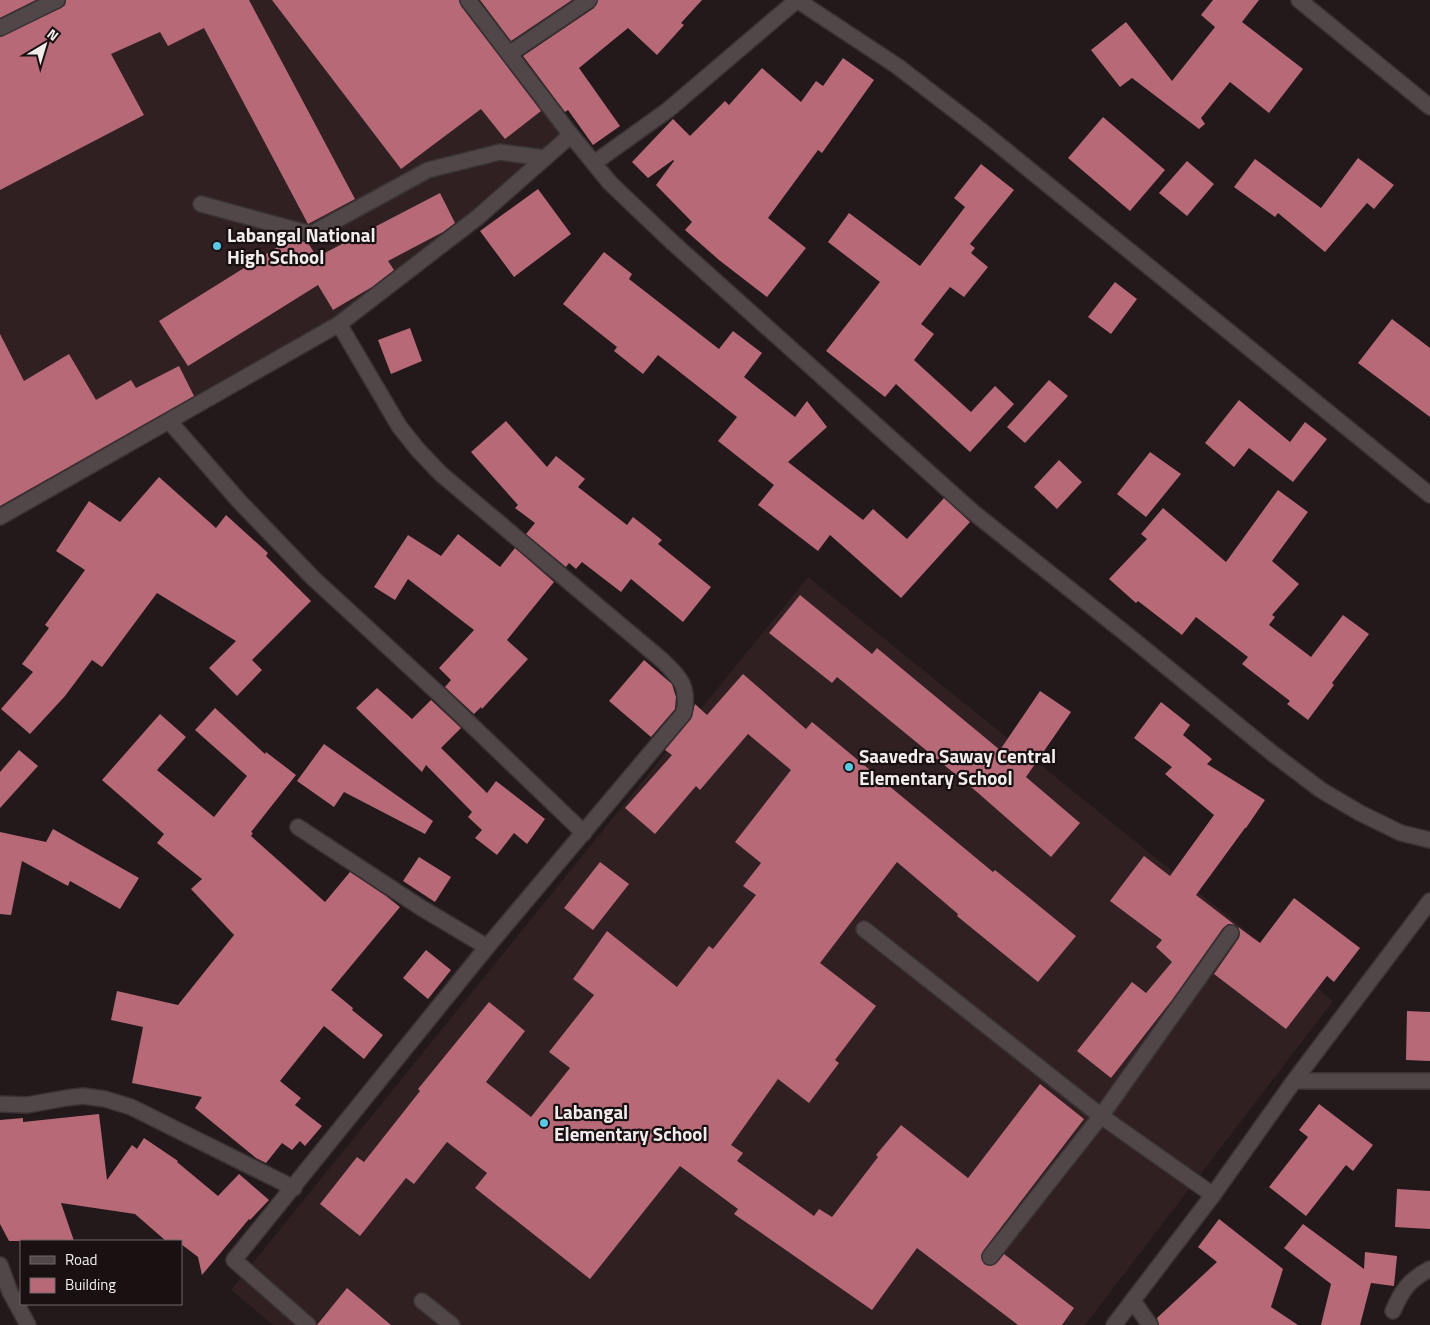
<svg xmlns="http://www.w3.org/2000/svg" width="1430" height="1325" viewBox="0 0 1430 1325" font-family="'Titillium Web',sans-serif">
	<rect width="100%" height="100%" fill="#23191a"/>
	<path fill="#302022" d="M 84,0 L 455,0 L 562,133 L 470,218 L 400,273 L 337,316 L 229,380 L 0,511 L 0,41 Z
		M 808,577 L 1333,1001 L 1085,1325 L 273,1325 L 231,1290 Z"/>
	<path fill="#b76978" d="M 0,0 L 36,0 L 0,18 Z
		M 66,0 L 249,0 L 355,199 L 308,224 L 204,28 L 168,46 L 160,32 L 111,54 L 144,115 L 0,190 L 0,37 L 61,8 L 65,5 Z
		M 272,0 L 459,0 L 461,6 L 541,111 L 505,139 L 481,109 L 401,169 Z
		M 480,0 L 572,0 L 511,41 Z
		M 598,0 L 702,0 L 681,23 L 684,25 L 657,55 L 628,28 L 579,68 L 620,126 L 593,145 L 568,110 L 565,112 L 523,56 L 594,8 Z
		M 1213,0 L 1259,0 L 1242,22 L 1303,69 L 1269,113 L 1230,82 L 1201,118 L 1205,124 L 1199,129 L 1132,78 L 1120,87 L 1091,50 L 1126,22 L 1172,81 L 1215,27 L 1201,15 Z
		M 843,58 L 874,80 L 822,153 L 818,150 L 768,218 L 806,248 L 767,297 L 719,260 L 685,230 L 692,222 L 656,185 L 674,161 L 673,160 L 648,178 L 632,162 L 673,119 L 690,136 L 725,101 L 729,105 L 762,68 L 801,102 L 816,81 L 823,86 Z
		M 1103,117 L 1165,170 L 1130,211 L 1068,158 Z
		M 1358,158 L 1394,185 L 1374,209 L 1367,203 L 1325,252 L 1278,213 L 1275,217 L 1234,187 L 1255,159 L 1321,208 Z
		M 1187,161 L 1214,184 L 1187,216 L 1159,193 Z
		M 981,164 L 1014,190 L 970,244 L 975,248 L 971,253 L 988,267 L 964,297 L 950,287 L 921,324 L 934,334 L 914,360 L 971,412 L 995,386 L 1014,404 L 970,452 L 896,384 L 885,397 L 826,351 L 880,282 L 828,242 L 849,213 L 920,266 L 965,207 L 954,198 Z
		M 538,189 L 571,234 L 514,277 L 480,231 Z
		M 440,193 L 455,223 L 443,232 L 388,261 L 394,270 L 372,287 L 333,310 L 318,285 L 188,366 L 159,321 L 292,238 L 308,243 L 317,257 Z
		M 604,252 L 632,274 L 629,279 L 719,349 L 733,331 L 762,353 L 744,377 L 795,417 L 807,401 L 827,427 L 788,462 L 863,520 L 873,509 L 907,539 L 944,498 L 970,522 L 901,598 L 830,535 L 818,551 L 758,505 L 774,485 L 718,441 L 737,417 L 658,355 L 643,374 L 614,351 L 617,347 L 563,304 Z
		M 1115,282 L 1137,299 L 1111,334 L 1088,317 Z
		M 1392,319 L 1430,348 L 1430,417 L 1358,363 Z
		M 410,328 L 422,361 L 391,374 L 378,340 Z
		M 0,334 L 24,381 L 69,354 L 96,400 L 131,380 L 136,388 L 179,366 L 194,396 L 0,506 Z
		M 1049,380 L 1068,396 L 1025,443 L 1007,427 Z
		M 1239,400 L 1290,442 L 1305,422 L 1327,439 L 1293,482 L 1249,448 L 1234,467 L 1205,443 Z
		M 506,421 L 547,467 L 556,456 L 585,479 L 578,487 L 627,525 L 633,517 L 662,540 L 658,544 L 711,587 L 683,622 L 631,579 L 621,592 L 582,562 L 576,569 L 569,563 L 566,567 L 526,534 L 535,523 L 515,508 L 518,505 L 471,452 Z
		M 1150,452 L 1181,474 L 1146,517 L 1117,494 Z
		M 1059,460 L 1082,482 L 1057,509 L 1034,487 Z
		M 159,477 L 216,528 L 226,515 L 268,553 L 266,556 L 311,601 L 252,660 L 262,670 L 237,696 L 209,668 L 236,641 L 157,593 L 102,667 L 92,660 L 65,696 L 30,734 L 1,709 L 33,672 L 22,664 L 49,628 L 45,625 L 85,570 L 56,551 L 89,501 L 120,522 Z
		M 1278,490 L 1308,512 L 1272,561 L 1299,584 L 1272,615 L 1275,617 L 1269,625 L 1311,657 L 1343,615 L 1369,634 L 1332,683 L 1334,685 L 1308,720 L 1287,704 L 1290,701 L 1242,664 L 1248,657 L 1196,617 L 1182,635 L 1138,601 L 1136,603 L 1109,579 L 1147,539 L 1141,534 L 1163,508 L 1226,562 Z
		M 458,534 L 500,567 L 515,548 L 554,582 L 507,640 L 528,659 L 482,709 L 481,707 L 474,714 L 445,687 L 451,680 L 439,668 L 474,630 L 408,579 L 395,600 L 374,587 L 408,535 L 441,556 Z
		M 800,595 L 872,654 L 877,648 L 1000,750 L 1040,691 L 1071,712 L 1026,777 L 1080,823 L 1051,857 L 977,792 L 837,677 L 832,683 L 769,633 Z
		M 644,660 L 672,684 L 676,697 L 675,709 L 651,737 L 609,701 Z
		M 743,674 L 806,729 L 812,722 L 993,872 L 995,870 L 1076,936 L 1038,982 L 957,916 L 958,914 L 897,862 L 820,963 L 876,1006 L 835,1060 L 839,1063 L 809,1103 L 778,1079 L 731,1145 L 743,1153 L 737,1161 L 814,1216 L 819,1209 L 832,1217 L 878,1157 L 876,1155 L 901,1125 L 968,1178 L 1040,1084 L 1084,1119 L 983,1251 L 981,1256 L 984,1264 L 989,1266 L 997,1263 L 1004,1254 L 1074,1308 L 1062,1325 L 1018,1325 L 917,1248 L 872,1310 L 734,1214 L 738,1209 L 680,1166 L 590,1279 L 475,1188 L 487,1173 L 447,1142 L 414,1184 L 406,1178 L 360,1236 L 320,1204 L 357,1157 L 364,1162 L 420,1091 L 418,1089 L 489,1002 L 525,1031 L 486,1082 L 531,1117 L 570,1068 L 549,1052 L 594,995 L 573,979 L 607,931 L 677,987 L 709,946 L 713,949 L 756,895 L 743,886 L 761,863 L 735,842 L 791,770 L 748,734 L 700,790 L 696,786 L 655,834 L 625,808 L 672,755 L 665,750 L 691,719 L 695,704 L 707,715 Z
		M 377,688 L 412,719 L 431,700 L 461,728 L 441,748 L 487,793 L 496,781 L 545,819 L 527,844 L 514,833 L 497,855 L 475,838 L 482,830 L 468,817 L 472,812 L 426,765 L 422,772 L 356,708 Z
		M 1161,702 L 1190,725 L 1183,735 L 1212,759 L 1207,764 L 1265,800 L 1246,828 L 1245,828 L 1196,895 L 1235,925 L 1228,924 L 1223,928 L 1172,1000 L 1111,1078 L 1077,1051 L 1132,982 L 1146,993 L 1172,962 L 1156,947 L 1162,940 L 1110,901 L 1144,856 L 1170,876 L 1214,815 L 1165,774 L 1172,767 L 1134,738 Z
		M 215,708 L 265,754 L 266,752 L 296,775 L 251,832 L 253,833 L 251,836 L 325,902 L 350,872 L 386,896 L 400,907 L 331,990 L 353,1008 L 352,1010 L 383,1035 L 364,1059 L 324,1026 L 280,1081 L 301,1098 L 295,1105 L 322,1126 L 305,1146 L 300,1141 L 292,1150 L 282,1143 L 266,1163 L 256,1158 L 195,1108 L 202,1097 L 132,1083 L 143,1027 L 111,1020 L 117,991 L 178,1005 L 234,935 L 191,889 L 202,879 L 157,843 L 164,834 L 102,780 L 160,714 L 186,737 L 157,770 L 214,817 L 247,776 L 195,730 Z
		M 324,744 L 433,821 L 425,834 L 344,792 L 334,807 L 297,781 Z
		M 19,750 L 38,766 L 0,808 L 0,772 Z
		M 53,829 L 139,878 L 120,909 L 70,881 L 68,886 L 22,861 L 11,915 L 0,914 L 0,832 L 46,842 Z
		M 419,857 L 451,877 L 435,902 L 403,881 Z
		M 600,862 L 629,884 L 593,930 L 564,908 Z
		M 1294,898 L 1360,948 L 1334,982 L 1327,976 L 1286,1029 L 1214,974 L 1239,938 L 1240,933 L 1238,927 L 1260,943 Z
		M 426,950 L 451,970 L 428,999 L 403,978 Z
		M 1407,1011 L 1430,1012 L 1430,1061 L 1406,1060 Z
		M 1319,1104 L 1373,1145 L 1353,1171 L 1346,1165 L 1306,1216 L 1269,1187 L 1308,1137 L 1299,1130 Z
		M 99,1114 L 107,1180 L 132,1145 L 137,1149 L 144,1138 L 178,1161 L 177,1162 L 218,1196 L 239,1174 L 269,1200 L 250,1220 L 249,1219 L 202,1275 L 198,1257 L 181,1244 L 181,1241 L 166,1241 L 135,1214 L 61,1203 L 74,1241 L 9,1241 L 0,1224 L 0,1120 L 23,1118 L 23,1122 Z
		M 1397,1189 L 1430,1191 L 1430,1229 L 1395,1227 Z
		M 1219,1219 L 1283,1269 L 1271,1307 L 1298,1325 L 1159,1325 L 1157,1318 L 1217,1262 L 1198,1247 Z
		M 1303,1224 L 1364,1269 L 1365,1252 L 1397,1256 L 1394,1286 L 1371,1283 L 1360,1325 L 1321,1325 L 1331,1284 L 1284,1248 Z
		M 347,1288 L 391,1325 L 317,1325 Z"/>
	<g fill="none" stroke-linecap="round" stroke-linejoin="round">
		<g stroke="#3a3334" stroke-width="18">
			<path id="service" d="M 201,204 L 311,234 L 428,170 L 500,152 L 545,158
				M 864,929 L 1101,1116 L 1213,1195
				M 990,1257 L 1101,1116 L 1231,933"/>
		</g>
		<g stroke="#3a3334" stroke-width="18">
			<path id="minor" d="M 468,0 L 571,135 L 610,183 L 672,242 L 974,513 L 1130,637 L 1272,753 L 1321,790 L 1360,813 L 1401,833 L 1430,840
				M 797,0 L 897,66 L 983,132 L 1430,495
				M 1299,0 L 1430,107
				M 0,28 L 57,0
				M 509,54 L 589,0
				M 594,163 L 668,110 L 797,0
				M 169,421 L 239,501 L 313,578 L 438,693 L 584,833
				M 0,517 L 339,324 L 478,217 L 571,135
				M 298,827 L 420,907 L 487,947
				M 1294,1081 L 1430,1081
				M 0,1104 L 27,1105 L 66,1098 L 83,1096 L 105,1099 L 131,1107 L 294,1188
				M 0,1265 L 10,1292 L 28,1325
				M 422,1301 L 452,1325
				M 1133,1301 L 1150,1325
				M 1393,1311 C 1402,1290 1409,1280 1430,1269
				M 308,1325 L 234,1260 L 487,947 L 684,713 C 689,686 681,679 663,661 L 441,474 L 418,450 L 399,426 L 339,324
				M 1114,1325 L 1213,1195 L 1294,1081 L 1430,901"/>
		</g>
		<use href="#service" stroke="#514648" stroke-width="15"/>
		<use href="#minor" stroke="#514648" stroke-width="15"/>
	</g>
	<g fill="#5ac8e5" stroke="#191011" stroke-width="2">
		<circle cx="217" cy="246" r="5"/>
		<circle cx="849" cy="767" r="5"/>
		<circle cx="544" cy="1123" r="5"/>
	</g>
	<g text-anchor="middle" stroke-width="4.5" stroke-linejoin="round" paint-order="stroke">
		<g font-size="19" font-weight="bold" fill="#f3eced" stroke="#191011" text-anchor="start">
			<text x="227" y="242">Labangal National<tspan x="227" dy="22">High School</tspan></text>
			<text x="859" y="763">Saavedra Saway Central<tspan x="859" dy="22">Elementary School</tspan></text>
			<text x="554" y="1119">Labangal<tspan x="554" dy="22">Elementary School</tspan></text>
		</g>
	</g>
	<rect x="20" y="1240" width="162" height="65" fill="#191011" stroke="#706869"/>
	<rect x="30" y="1256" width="25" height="8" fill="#514648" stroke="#706869"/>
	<text x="65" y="1265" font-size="15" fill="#f3eced">Road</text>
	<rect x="30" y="1278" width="25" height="15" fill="#b76978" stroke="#706869"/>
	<text x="65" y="1290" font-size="15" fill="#f3eced">Building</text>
	<g transform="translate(45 45) rotate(38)" stroke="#191011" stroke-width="4" paint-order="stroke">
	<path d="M0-4L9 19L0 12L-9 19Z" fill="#f3eced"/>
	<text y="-8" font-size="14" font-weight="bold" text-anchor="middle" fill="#f3eced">N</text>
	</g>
</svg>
